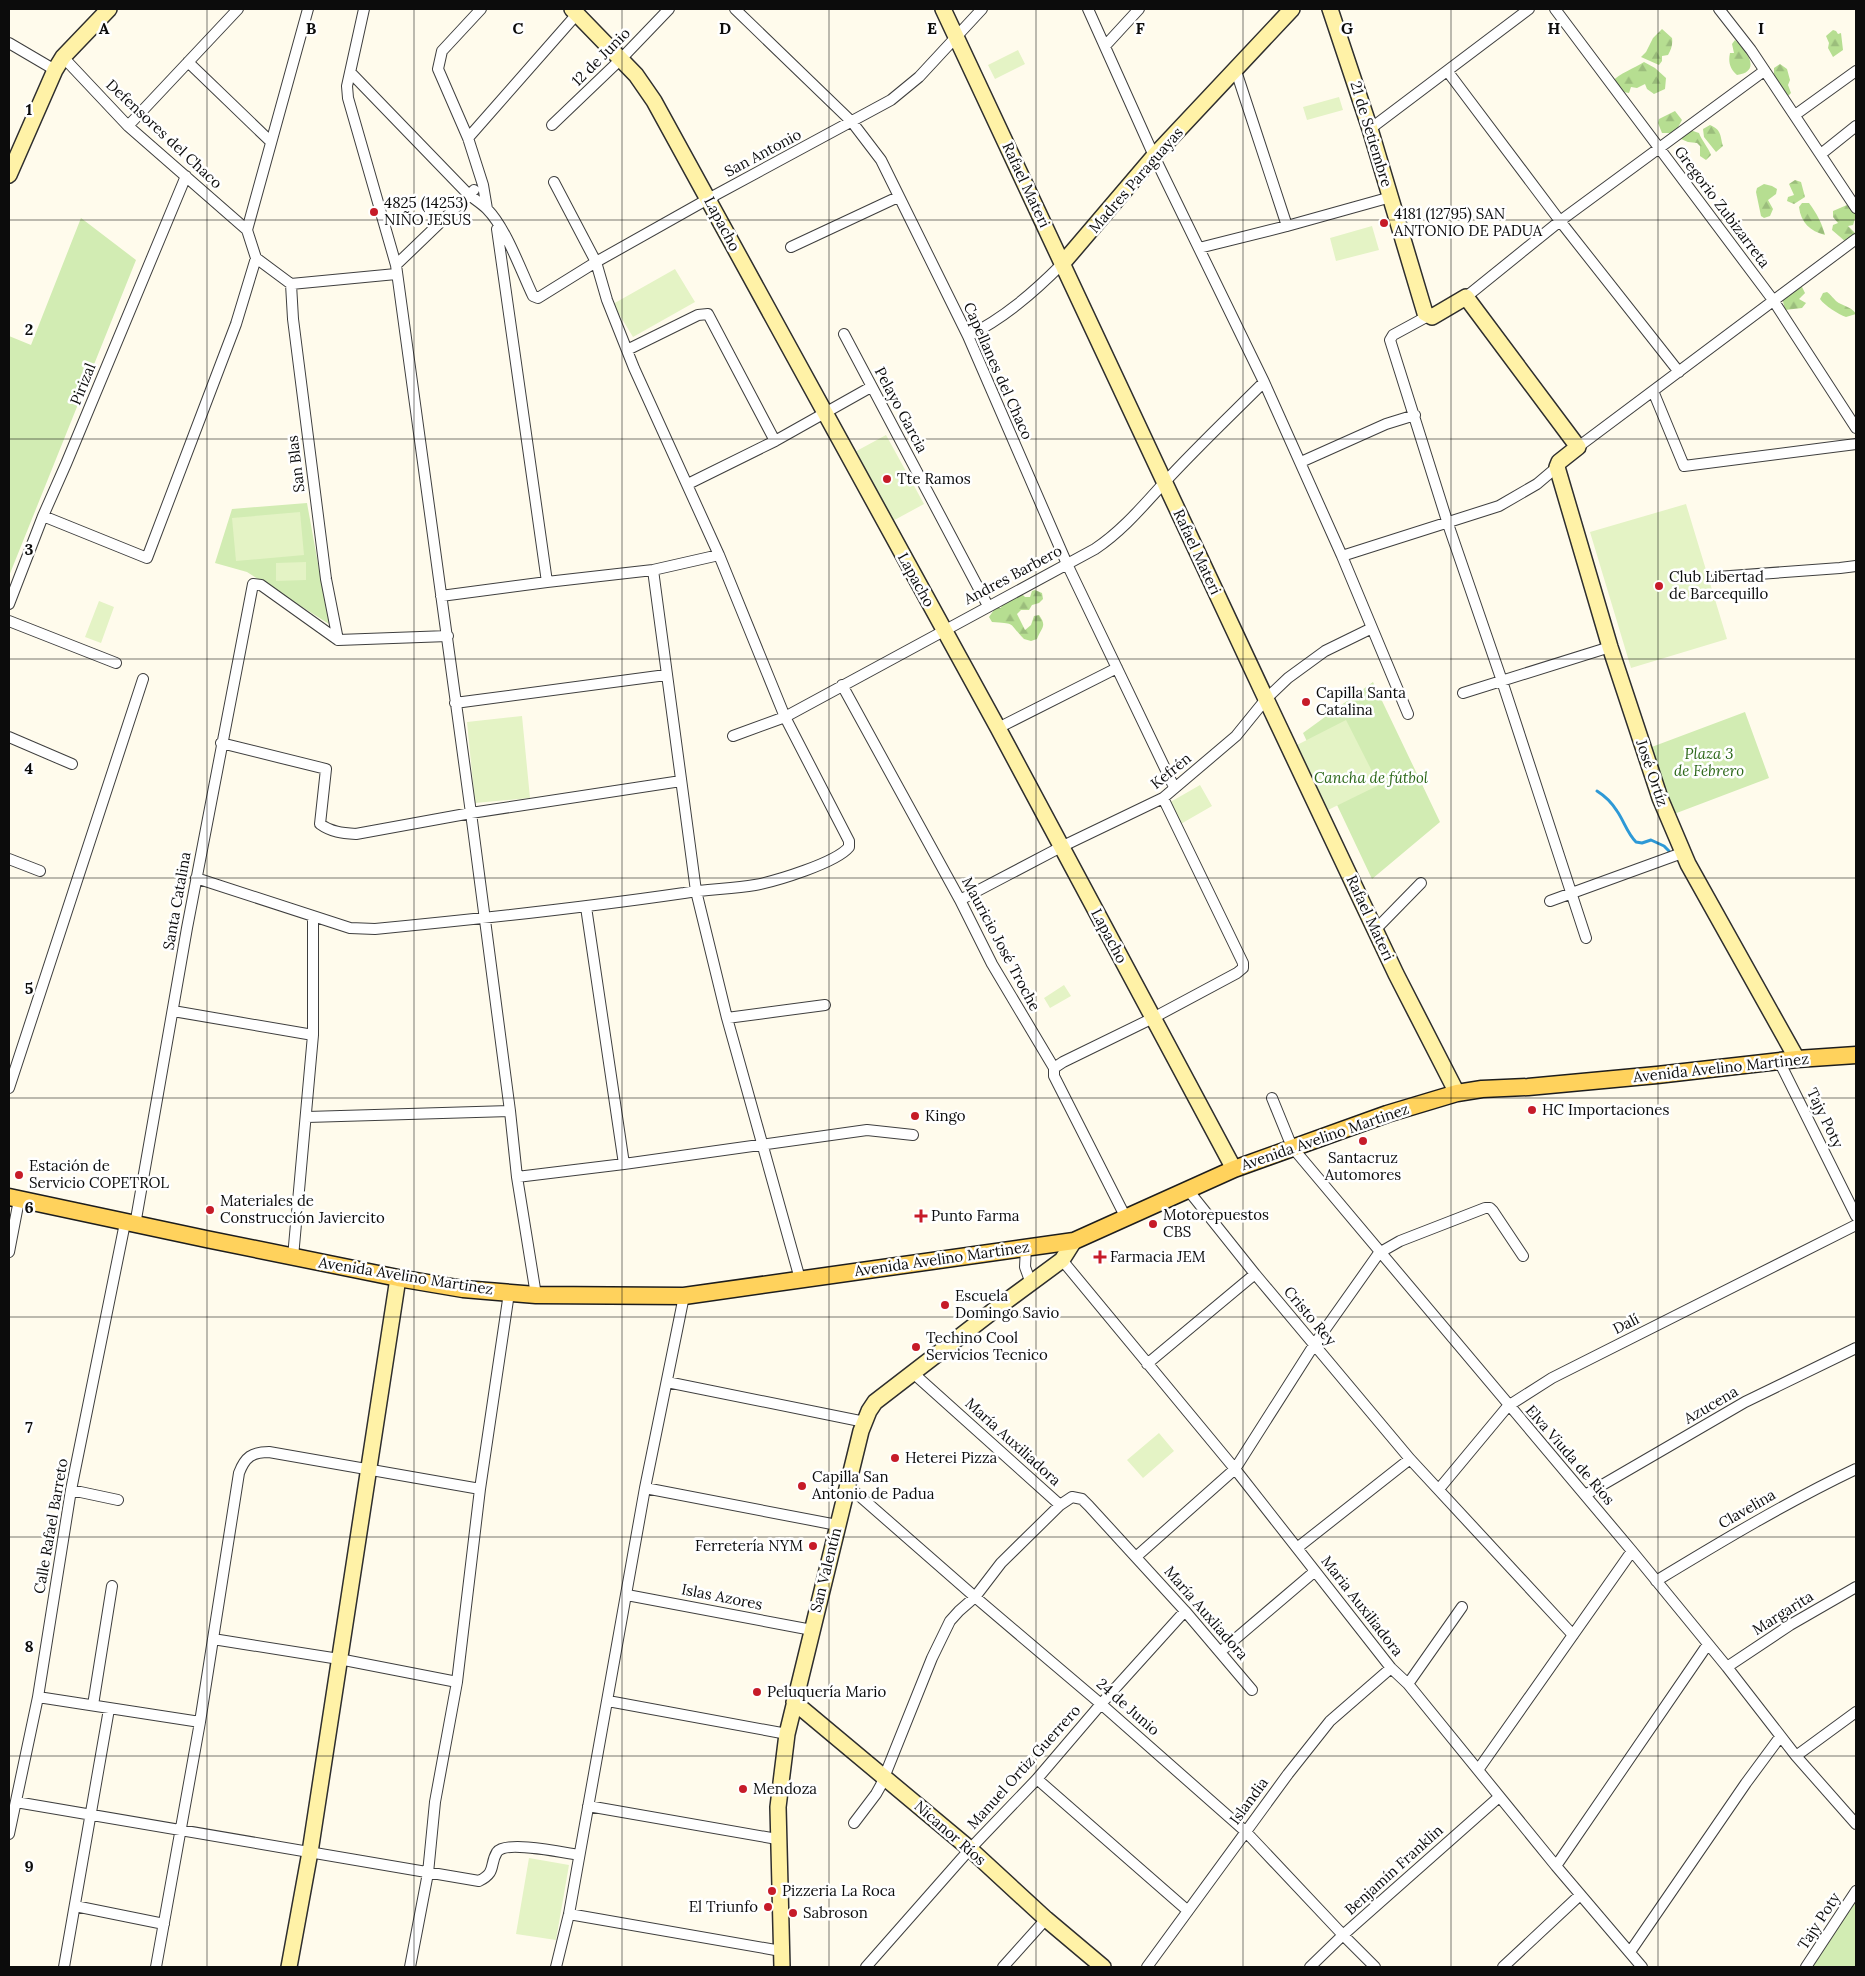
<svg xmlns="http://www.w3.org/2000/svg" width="1865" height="1976" viewBox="0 0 1865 1976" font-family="Lora,serif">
	<defs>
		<pattern id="forest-firs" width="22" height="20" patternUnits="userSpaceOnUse" patternTransform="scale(1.25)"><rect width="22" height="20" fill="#b6de91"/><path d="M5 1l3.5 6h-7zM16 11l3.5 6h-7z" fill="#9bbd7c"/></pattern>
	</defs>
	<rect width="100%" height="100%" fill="#fffbec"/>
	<path fill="#d2ecb3" d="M 81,218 L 136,260 L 9,576 L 9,336 L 31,345 Z
		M 307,503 L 329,624 L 247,572 L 215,563 L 232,509 Z
		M 1373,682 L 1440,822 L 1372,879 L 1303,733 Z
		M 1745,712 L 1769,778 L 1674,814 L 1649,748 Z
		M 1856,1885 L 1856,1967 L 1802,1967 Z"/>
	<path fill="url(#forest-firs)" d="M 1662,29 L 1672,38 C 1673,44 1671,50 1668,55 L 1662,56 L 1662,61 L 1659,65 L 1641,57 L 1646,52 L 1653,38 Z
		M 1833,30 L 1836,31 L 1838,34 L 1841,33 L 1843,50 L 1833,57 L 1828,48 L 1829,43 L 1826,36 Z
		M 1735,40 C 1747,50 1762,72 1737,75 C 1730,69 1728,62 1730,53 L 1734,53 L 1732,44 Z
		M 1644,62 L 1655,68 L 1666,78 L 1665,89 L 1654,94 L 1647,89 L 1645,84 L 1637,88 L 1631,87 L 1629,93 L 1618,91 L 1613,81 C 1618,74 1635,68 1644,62 Z
		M 1780,64 L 1787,69 L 1790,80 L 1788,85 L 1791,93 L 1788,96 L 1784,96 L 1774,74 L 1774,68 Z
		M 1675,111 L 1682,120 L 1676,131 L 1673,133 L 1662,133 L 1658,123 L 1659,119 Z
		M 1710,125 C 1722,130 1720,136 1723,146 L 1716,152 L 1704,137 L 1703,129 Z
		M 1690,130 L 1699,133 C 1702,141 1708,147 1711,155 L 1706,160 L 1700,156 L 1700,146 L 1697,143 L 1688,142 L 1681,139 L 1681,136 Z
		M 1795,180 L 1801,182 L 1805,197 L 1794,204 L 1787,201 L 1788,197 L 1794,195 L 1789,184 Z
		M 1764,184 L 1772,186 L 1777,189 L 1776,194 L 1768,200 L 1773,209 L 1770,216 L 1764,218 L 1761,216 L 1756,192 L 1757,188 Z
		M 1802,203 L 1809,203 C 1817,214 1822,223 1825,235 C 1810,231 1801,223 1799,207 Z
		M 1847,205 L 1856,215 L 1853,225 L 1848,226 L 1856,234 L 1852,240 L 1846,242 L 1832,230 L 1833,225 L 1838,223 L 1833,217 L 1833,211 Z
		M 1798,286 L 1802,287 L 1805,293 L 1799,299 L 1806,303 L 1802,308 L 1785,310 L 1782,297 Z
		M 1827,292 C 1830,294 1833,298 1836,301 C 1842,306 1851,306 1856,314 L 1846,317 C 1838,314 1825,306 1820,299 L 1823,293 Z
		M 1035,590 L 1042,593 L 1043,599 L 1039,603 L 1032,605 L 1029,610 L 1021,610 L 1017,614 L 1025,630 L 1031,625 L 1034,616 L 1039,615 C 1047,626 1042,627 1037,639 L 1031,641 L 1024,639 C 1007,622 1018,624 992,622 L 989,617 L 996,607 L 1001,608 L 1002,603 L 1021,593 L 1025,597 L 1030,597 L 1032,591 Z"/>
	<path fill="#e4f3c5" d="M 1018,50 L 1025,64 L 995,79 L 988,65 Z
		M 1339,97 L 1343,110 L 1307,120 L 1303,107 Z
		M 1372,226 L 1379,250 L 1336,261 L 1330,238 Z
		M 675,269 L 695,302 L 633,337 L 613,304 Z
		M 886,435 L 924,504 L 889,523 L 851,454 Z
		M 1686,504 L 1727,639 L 1631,668 L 1590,532 Z
		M 300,512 L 304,555 L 236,561 L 232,518 Z
		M 306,562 L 306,580 L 276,581 L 276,563 Z
		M 99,601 L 114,607 L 101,643 L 85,637 Z
		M 522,716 L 530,798 L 475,803 L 467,722 Z
		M 1346,720 L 1379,785 L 1328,810 L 1295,746 Z
		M 1200,785 L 1212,806 L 1179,825 L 1167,804 Z
		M 1064,985 L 1071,996 L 1050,1008 L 1044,998 Z
		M 1159,1433 L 1174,1451 L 1143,1478 L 1127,1460 Z
		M 529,1858 L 569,1865 L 556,1940 L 516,1934 Z"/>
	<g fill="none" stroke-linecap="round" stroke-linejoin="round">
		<path stroke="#2e99d6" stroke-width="3" d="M 1597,791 C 1605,796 1612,803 1617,811 C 1624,821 1627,833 1636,842 L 1642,843 L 1651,840 L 1664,846 L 1669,851"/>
		<g stroke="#3f3f3f" stroke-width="12">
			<path id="street" d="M 308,9 L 247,230 L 256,258 L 291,284 L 396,274
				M 364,9 L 347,86 L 348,98 L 396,265 L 471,813 L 510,1111 L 517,1177 L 536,1295
				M 481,9 L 442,51 L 438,69 L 468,138 L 483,185 L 487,209
				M 735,9 L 852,122 L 881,160 L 968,336 L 1067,564 L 1174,787
				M 1088,9 L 1154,156 L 1264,382 L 1342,556 L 1408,714
				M 1555,9 L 1773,300 L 1856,428
				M 1719,9 L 1751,50 L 1856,208
				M 9,43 L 55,70
				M 1105,46 L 1139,9
				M 63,57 L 128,126 L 247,230
				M 188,62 L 270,141
				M 1236,71 L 1287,226
				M 350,72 L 468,194 C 474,199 481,203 487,209 C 506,228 521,271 533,296 L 538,298 L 596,262 L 708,199 L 891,100 L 919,77 L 982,9
				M 1448,72 L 1560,221 L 1679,372
				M 1795,115 L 1856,71
				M 552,125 L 621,59 L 669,9
				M 128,126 L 238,9
				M 1370,129 L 1529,9
				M 468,138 L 577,14
				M 1821,154 L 1856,126
				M 497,229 L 547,582
				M 791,247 L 898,197
				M 1199,248 L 1287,226 L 1391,197
				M 396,265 L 474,190
				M 291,284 L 293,319 L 326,579 L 338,640
				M 1466,297 L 1560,221 L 1764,71
				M 1428,316 L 1393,335 L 1390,340 L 1448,524 L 1502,681 L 1586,938
				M 844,334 L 988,606
				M 968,336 C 1004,318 1033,293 1062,264
				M 627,350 L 698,315 L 708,314 L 775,441
				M 1653,391 L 1684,466 L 1856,444
				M 1578,447 L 1856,239
				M 1301,462 L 1386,424 L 1415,415
				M 688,484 L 775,441 L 871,387
				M 43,516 L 147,558 L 236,324 L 256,258
				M 1342,556 L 1499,506 L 1537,484 L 1557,467
				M 653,570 L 696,891 L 727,1018 L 800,1279
				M 1717,577 L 1840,568 L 1856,566
				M 441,596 L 547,582 L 653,570 L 719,555
				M 9,604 L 43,516 L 66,464 L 186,176
				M 9,621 L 116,663
				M 842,685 L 960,900 L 992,964 L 1054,1068 L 1054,1076 L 1126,1218
				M 1463,693 L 1610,647
				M 455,703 L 666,675
				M 998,728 L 1117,668
				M 733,736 L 785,717 L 1095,549 C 1122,531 1142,507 1164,483 C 1196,448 1231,415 1264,382
				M 9,737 L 72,764
				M 221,743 L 326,769 L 320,824 C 331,832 342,833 356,834 L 471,813 L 681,781
				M 9,859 L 40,871
				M 196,878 L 350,928 L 375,929 C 479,919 581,908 684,893 C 707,889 732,889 755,885 C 776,881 836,863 849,847 L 849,841 L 785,717 L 719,555 L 634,368 L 607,300 L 596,262 L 554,182
				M 960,900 L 1061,847 L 1163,798 L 1236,736 L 1266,699 L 1288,678 L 1325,651 L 1372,628
				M 1550,901 L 1682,853
				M 586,907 L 624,1164
				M 1376,929 L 1421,883
				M 173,1011 L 313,1035
				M 727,1018 L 825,1005
				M 1779,1061 L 1856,1216
				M 1054,1068 L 1063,1062 L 1153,1018 L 1237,973 L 1243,968 L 1243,963 L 1163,798
				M 9,1088 L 143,679
				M 1272,1098 L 1292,1147 L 1632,1551 L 1727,1667 L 1796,1756 L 1856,1824
				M 307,1117 L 510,1111
				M 517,1177 L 624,1164 L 867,1130 L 913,1135
				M 1188,1190 L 1255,1274 L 1410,1459 L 1573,1635
				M 135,1225 L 187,928 L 253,584 L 261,585 L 338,640 L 448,636
				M 1026,1247 L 1025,1267 L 1029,1278 L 1033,1281
				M 9,1252 L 19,1200
				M 293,1257 L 313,1035 L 313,916
				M 1062,1260 L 1235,1469 L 1391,1668 L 1408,1684 L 1556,1866 L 1642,1967
				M 1147,1364 L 1255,1274
				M 913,1373 L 1060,1505 L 1072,1497 L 1082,1499 L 1089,1506 L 1185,1611 L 1252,1690
				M 667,1382 L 865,1422
				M 847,1485 L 975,1597 L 1101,1704 L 1245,1831 L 1343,1935 L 1375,1967
				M 645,1488 L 837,1525
				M 1439,1489 L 1508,1406 L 1552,1378 L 1856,1225
				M 71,1490 L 118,1500
				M 1585,1495 L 1745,1402 L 1856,1348
				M 1297,1548 L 1410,1459
				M 1137,1556 L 1235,1469 L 1314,1345 L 1379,1253 L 1400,1241 L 1485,1208 L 1490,1208 L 1493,1211 L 1523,1256
				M 1656,1581 C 1722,1541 1787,1502 1856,1469
				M 627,1595 L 812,1630
				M 213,1639 L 339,1659 L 457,1682
				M 1220,1652 L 1314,1572
				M 1727,1667 L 1790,1625 L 1856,1587
				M 1408,1684 L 1462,1607
				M 38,1697 L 200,1722
				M 608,1701 L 787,1734
				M 93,1705 L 112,1586
				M 1796,1756 L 1856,1712
				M 1478,1770 L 1632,1551
				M 1037,1779 L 1188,1911
				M 16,1802 L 479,1881 C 497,1872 489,1865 497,1852 C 506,1840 565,1853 579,1855
				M 588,1806 L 777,1839
				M 854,1823 L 876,1794 L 881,1785 L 932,1658 L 950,1621 L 959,1611 L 975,1597 L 1001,1563 L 1060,1505
				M 9,1834 L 38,1697 L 71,1490 L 125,1223
				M 1556,1866 L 1708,1644
				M 75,1906 L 164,1924
				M 569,1914 L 781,1951
				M 1630,1952 L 1746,1783 L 1780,1737
				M 64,1967 L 109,1709
				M 156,1967 L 200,1722 L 239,1473 C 245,1457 252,1452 269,1452 L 480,1489
				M 410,1967 L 428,1873 L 435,1802 L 457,1682 L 480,1489 L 509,1293
				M 556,1967 L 569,1914 L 645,1488 L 684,1296
				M 866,1967 L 970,1849 L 1037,1779 L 1101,1704 L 1185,1611
				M 1003,1967 L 1046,1919
				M 1147,1967 L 1288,1774 L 1330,1721 L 1391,1668
				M 1310,1967 L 1343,1935 L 1499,1797
				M 1503,1967 L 1580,1895
				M 1806,1967 L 1856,1891"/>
		</g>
		<g stroke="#2e2e2e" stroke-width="18">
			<path id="secondary" d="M 572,9 L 636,75 L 654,101 L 998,728 L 1234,1169
				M 943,9 L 1266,699 L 1396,974 L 1457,1093
				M 1330,9 L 1370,129 L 1425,313 L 1432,317 L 1466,297 L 1578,447 L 1559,462 L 1557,467 L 1610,647 L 1660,798 L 1688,864 L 1797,1059
				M 9,175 L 55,70 L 63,57 L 109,9
				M 1062,264 L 1154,156 L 1292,9
				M 794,1702 L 970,1849 L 1046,1919 L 1103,1967
				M 289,1967 L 310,1852 L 398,1278
				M 782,1967 L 778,1807 L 787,1734 L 861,1431 L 869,1411 L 875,1402 L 997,1308 L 1062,1260 L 1074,1241"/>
		</g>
		<g stroke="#1d1d1d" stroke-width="19">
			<path id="primary" d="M 9,1197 L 206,1239 L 398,1278 L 463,1289 L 536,1295 L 684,1296 L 1074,1241 L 1234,1169 L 1387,1114 L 1457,1093 L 1482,1089 L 1528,1087 L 1657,1075 L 1797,1059 L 1856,1055"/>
		</g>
		<use href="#street" stroke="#fff" stroke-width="10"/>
		<use href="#secondary" stroke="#fff2a7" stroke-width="15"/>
		<use href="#primary" stroke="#ffd25c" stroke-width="16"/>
	</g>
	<path fill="none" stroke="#0c0c0c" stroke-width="1" stroke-opacity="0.55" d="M 207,9 L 207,1967M 414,9 L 414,1967M 622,9 L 622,1967M 829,9 L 829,1967M 1036,9 L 1036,1967M 1243,9 L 1243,1967M 1451,9 L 1451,1967M 1658,9 L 1658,1967M 9,220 L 1856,220M 9,439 L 1856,439M 9,659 L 1856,659M 9,878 L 1856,878M 9,1098 L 1856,1098M 9,1317 L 1856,1317M 9,1537 L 1856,1537M 9,1756 L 1856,1756"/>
	<g fill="#c61b28" stroke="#fff" stroke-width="2">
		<circle cx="374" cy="212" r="5"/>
		<circle cx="1384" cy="223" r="5"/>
		<circle cx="887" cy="479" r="5"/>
		<circle cx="1659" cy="586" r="5"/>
		<circle cx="1306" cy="702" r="5"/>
		<circle cx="1532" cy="1110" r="5"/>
		<circle cx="915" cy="1116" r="5"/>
		<circle cx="1363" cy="1141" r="5"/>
		<circle cx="19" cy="1175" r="5"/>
		<circle cx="210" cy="1210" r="5"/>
		<path d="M918.5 1208.5h5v5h5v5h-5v5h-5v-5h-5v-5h5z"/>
		<circle cx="1153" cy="1224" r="5"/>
		<path d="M1097.5 1249.5h5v5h5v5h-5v5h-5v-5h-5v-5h5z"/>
		<circle cx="945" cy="1305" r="5"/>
		<circle cx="916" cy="1347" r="5"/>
		<circle cx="895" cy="1458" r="5"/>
		<circle cx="802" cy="1486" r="5"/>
		<circle cx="813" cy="1546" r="5"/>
		<circle cx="757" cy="1692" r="5"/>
		<circle cx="743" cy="1789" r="5"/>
		<circle cx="772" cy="1891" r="5"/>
		<circle cx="768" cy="1907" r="5"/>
		<circle cx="793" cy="1913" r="5"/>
	</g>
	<g text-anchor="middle" stroke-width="5" stroke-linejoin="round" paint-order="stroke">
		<g font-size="15" fill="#0c0c0c" stroke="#fff">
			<text transform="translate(601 57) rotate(-45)" y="5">12 de Junio</text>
			<text transform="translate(164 134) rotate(43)" y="5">Defensores del Chaco</text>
			<text transform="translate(1371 134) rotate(73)" y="5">21 de Setiembre</text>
			<text transform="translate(763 153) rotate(-28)" y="5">San Antonio</text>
			<text transform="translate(1136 180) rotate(-49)" y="5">Madres Paraguayas</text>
			<text transform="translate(1026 185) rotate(65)" y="5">Rafael Materi</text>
			<text transform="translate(1722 207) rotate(53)" y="5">Gregorio Zubizarreta</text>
			<text transform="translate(722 224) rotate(62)" y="5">Lapacho</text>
			<text transform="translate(998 371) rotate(66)" y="5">Capellanes del Chaco</text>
			<text transform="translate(83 384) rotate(-68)" y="5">Pirizal</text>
			<text transform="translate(901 410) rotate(62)" y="5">Pelayo Garcia</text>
			<text transform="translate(296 464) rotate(-97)" y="5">San Blas</text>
			<text transform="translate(1197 552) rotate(65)" y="5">Rafael Materi</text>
			<text transform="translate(1013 575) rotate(-28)" y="5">Andres Barbero</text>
			<text transform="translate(916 580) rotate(61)" y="5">Lapacho</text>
			<text transform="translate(1171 771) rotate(-39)" y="5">Kefrén</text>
			<text transform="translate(1652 773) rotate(71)" y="5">José Ortíz</text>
			<text transform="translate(177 901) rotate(-80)" y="5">Santa Catalina</text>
			<text transform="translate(1370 918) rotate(65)" y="5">Rafael Materi</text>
			<text transform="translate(1109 936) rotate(62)" y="5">Lapacho</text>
			<text transform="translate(1001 944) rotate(62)" y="5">Mauricio José Troche</text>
			<text transform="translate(1721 1068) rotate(-6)" y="5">Avenida Avelino Martinez</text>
			<text transform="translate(1825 1118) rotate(64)" y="5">Tajy Poty</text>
			<text transform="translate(1325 1137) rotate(-19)" y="5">Avenida Avelino Martinez</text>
			<text transform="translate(942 1259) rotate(-8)" y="5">Avenida Avelino Martinez</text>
			<text transform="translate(406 1276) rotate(9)" y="5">Avenida Avelino Martinez</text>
			<text transform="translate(1310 1316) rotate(50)" y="5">Cristo Rey</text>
			<text transform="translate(1626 1324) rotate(-27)" y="5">Dalí</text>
			<text transform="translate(1711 1405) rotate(-30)" y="5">Azucena</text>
			<text transform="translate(1013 1442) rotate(42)" y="5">María Auxiliadora</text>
			<text transform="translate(1570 1455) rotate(49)" y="5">Elva Viuda de Rios</text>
			<text transform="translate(1747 1509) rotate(-30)" y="5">Clavelina</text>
			<text transform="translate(51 1526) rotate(-80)" y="5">Calle Rafael Barreto</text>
			<text transform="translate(826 1570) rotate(-76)" y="5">San Valentín</text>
			<text transform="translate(722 1597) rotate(11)" y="5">Islas Azores</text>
			<text transform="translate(1362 1606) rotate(52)" y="5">Maria Auxiliadora</text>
			<text transform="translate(1206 1613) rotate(49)" y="5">María Auxliadora</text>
			<text transform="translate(1783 1613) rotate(-32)" y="5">Margarita</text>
			<text transform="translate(1128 1707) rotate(41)" y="5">24 de Junio</text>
			<text transform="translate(1024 1767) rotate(-48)" y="5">Manuel Ortiz Guerrero</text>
			<text transform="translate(1249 1801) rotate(-54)" y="5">Islandia</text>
			<text transform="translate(950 1833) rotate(41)" y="5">Nicanor Ríos</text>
			<text transform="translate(1394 1870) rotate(-42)" y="5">Benjamín Franklin</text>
			<text transform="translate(1819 1921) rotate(-57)" y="5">Tajy Poty</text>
		</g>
		<g font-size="15" fill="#0c0c0c" stroke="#fff" text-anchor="start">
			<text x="384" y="208">4825 (14253)<tspan x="384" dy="17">NIÑO JESUS</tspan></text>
			<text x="1394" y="219">4181 (12795) SAN<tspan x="1394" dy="17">ANTONIO DE PADUA</tspan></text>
			<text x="897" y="484">Tte Ramos</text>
			<text x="1669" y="582">Club Libertad<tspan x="1669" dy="17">de Barcequillo</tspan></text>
			<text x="1316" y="698">Capilla Santa<tspan x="1316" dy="17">Catalina</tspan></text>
			<text x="1542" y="1115">HC Importaciones</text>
			<text x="925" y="1121">Kingo</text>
			<text x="1363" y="1163" text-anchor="middle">Santacruz<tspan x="1363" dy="17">Automores</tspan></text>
			<text x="29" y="1171">Estación de<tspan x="29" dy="17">Servicio COPETROL</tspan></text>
			<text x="220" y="1206">Materiales de<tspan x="220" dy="17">Construcción Javiercito</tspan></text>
			<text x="1163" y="1220">Motorepuestos<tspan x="1163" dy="17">CBS</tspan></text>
			<text x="931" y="1221">Punto Farma</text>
			<text x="1110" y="1262">Farmacia JEM</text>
			<text x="955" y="1301">Escuela<tspan x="955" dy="17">Domingo Savio</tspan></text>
			<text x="926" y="1343">Techino Cool<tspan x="926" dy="17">Servicios Tecnico</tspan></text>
			<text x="905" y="1463">Heterei Pizza</text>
			<text x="812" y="1482">Capilla San<tspan x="812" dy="17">Antonio de Padua</tspan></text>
			<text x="803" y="1551" text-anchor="end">Ferretería NYM</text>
			<text x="767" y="1697">Peluquería Mario</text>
			<text x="753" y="1794">Mendoza</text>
			<text x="782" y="1896">Pizzeria La Roca</text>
			<text x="758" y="1912" text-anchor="end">El Triunfo</text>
			<text x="803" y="1918">Sabroson</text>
		</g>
		<g font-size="15" font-style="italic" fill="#2c6819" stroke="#fff">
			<text x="1709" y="759">Plaza 3<tspan x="1709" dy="17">de Febrero</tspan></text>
			<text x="1371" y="783">Cancha de fútbol</text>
		</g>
	</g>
	<g font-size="16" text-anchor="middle" font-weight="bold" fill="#0c0c0c" stroke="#fff" stroke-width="5" stroke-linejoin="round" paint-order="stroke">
		<text x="104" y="34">A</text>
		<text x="311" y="34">B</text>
		<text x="518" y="34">C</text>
		<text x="725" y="34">D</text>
		<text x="932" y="34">E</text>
		<text x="1140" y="34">F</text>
		<text x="1347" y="34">G</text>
		<text x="1554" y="34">H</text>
		<text x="1761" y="34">I</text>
		<text x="29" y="115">1</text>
		<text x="29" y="335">2</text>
		<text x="29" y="555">3</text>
		<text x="29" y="774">4</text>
		<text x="29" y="994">5</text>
		<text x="29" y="1213">6</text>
		<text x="29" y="1433">7</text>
		<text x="29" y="1652">8</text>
		<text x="29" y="1872">9</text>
	</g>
	<rect width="1865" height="1976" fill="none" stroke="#0c0c0c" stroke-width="20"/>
</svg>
